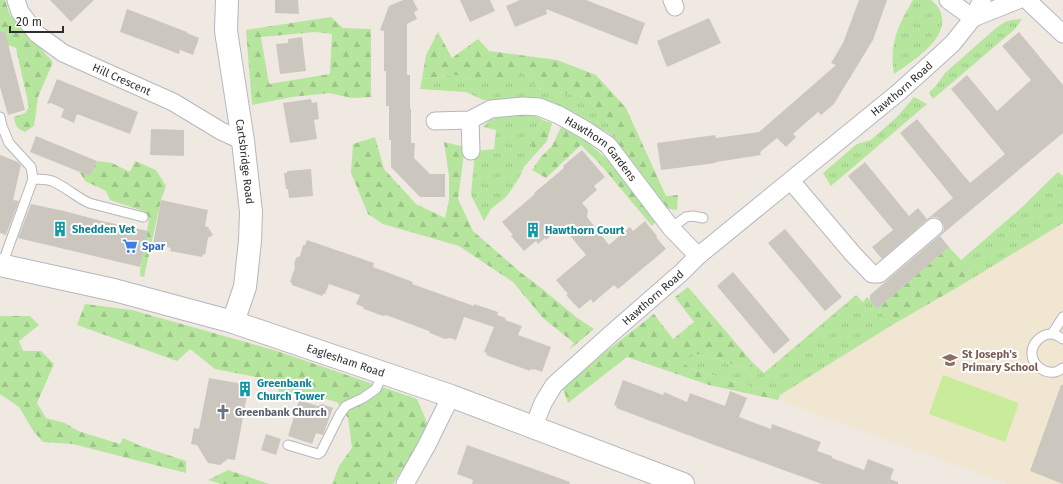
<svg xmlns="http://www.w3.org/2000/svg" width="1063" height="484" viewBox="0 0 1063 484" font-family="'Fira Sans',sans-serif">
	<defs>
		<pattern id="grass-tufts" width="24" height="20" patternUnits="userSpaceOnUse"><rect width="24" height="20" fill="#b6e59e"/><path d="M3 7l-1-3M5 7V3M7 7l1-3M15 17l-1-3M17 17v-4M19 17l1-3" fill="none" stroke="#9dc588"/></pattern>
		<pattern id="forest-firs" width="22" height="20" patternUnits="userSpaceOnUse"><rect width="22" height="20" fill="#b6e59e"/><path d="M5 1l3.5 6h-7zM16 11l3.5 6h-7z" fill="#9dc588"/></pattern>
	</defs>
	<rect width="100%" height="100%" fill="#efe9e1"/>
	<path fill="#f0e6d1" d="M 1063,223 L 1063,484 L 1008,484 L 778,400 L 780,395 L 892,325 Z"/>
	<path fill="url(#grass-tufts)" d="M 913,0 L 931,0 C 933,2 936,4 938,7 C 956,35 913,61 894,74 C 889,44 898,25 913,0 Z
		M 1022,19 L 1015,29 L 933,99 L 929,92 L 935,87 L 945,73 L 996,28 C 1007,20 1009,20 1022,19 Z
		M 523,71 L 538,88 L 584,97 L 604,117 L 616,135 L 616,141 L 609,133 L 581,119 L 518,100 L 483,100 L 466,92 L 420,89 L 422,79 L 456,75 L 476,80 Z
		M 914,97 L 927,104 L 831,186 L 823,173 L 857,144 L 871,140 L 898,116 Z
		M 528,112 L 543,120 L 532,140 L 532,149 L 519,178 L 507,196 L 491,209 L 484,221 L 471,195 L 475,151 L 494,149 L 496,130 L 483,127 L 489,121 L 495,118 Z
		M 1058,172 L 1063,176 L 1063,223 L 958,287 L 971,267 L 961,260 L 1019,210 Z
		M 856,295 L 863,302 L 867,297 L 892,325 L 780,395 L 689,368 L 680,360 L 693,353 L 719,359 L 746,369 L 752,362 L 764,373 Z"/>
	<path fill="url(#forest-firs)" fill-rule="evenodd" d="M 0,0 L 5,0 L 10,15 L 53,62 L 38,97 L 34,126 L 25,132 C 17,129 15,125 14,117 L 25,113 L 29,107 L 16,48 L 5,44 L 0,45 Z
		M 331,17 L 343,28 L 371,29 L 371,97 L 352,98 L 329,93 L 292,97 L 252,105 L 246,30 ZM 315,32 L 332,34 L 330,74 L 269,84 L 261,37 Z
		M 438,32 L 452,58 L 478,39 L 489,51 L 557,60 L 596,75 L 626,108 L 666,196 L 678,195 L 677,210 L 663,208 L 616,141 L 616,135 L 604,117 L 584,97 L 538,88 L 523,71 L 509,81 L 476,80 L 456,75 L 422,79 L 426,55 Z
		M 543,120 L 552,123 L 547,141 L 522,169 L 532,149 L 532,140 Z
		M 561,127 L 582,138 L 606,158 L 657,221 L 652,226 L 600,164 L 581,145 L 546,178 L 532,170 L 541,157 L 552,146 Z
		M 375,137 L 384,169 L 416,204 L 445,218 L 449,200 L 449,176 L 444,142 L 465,147 L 458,199 L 473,231 L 520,272 L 540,287 L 576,317 L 594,329 L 569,350 L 574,343 L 543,318 L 513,282 L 459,246 L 383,224 L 368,214 L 351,173 L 353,144 Z
		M 97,161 L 112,163 L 130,172 L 135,161 L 156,170 L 166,186 L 161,200 L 144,277 L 140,276 C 140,257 147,237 149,218 L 143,211 L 110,200 L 106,191 L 85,181 L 79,171 L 90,176 Z
		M 949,247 L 961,260 L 971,267 L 958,287 L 892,325 L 877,309 Z
		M 688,287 L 752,362 L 746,369 L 719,359 L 693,353 L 681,360 L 689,368 L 780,395 L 778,400 L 709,385 L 627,357 L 568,403 L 563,389 L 568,381 L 654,314 L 673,339 L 694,322 L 675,297 Z
		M 85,304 L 132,310 L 277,351 L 417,399 L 429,427 L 393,484 L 332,484 L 339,466 L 352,448 L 348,418 L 337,402 L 311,395 L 279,393 L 276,381 L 215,369 L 190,349 L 177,361 L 77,325 Z
		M 0,316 L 30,316 L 39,325 L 19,341 L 23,351 L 41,351 L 54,364 L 37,403 L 46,418 L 65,423 L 78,431 L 120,444 L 123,438 L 141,446 L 186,461 L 186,473 L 73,444 L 43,442 L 34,432 L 19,407 L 0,394 Z
		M 228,470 L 269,484 L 221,484 L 208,480 Z"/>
	<path fill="#c9ec9a" d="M 943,375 L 1019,403 L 1005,442 L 929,414 Z"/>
	<path fill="#cbc7bf" d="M 50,0 L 94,0 L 71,22 Z
		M 275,0 L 298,0 L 299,14 L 275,13 Z
		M 403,0 L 413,0 L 418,10 L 414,12 L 417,19 L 407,24 L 407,75 L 410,75 L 410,109 L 411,109 L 411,143 L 415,143 L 414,158 L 430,174 L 445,174 L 445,197 L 420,197 L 391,167 L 391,140 L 389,140 L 389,106 L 386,106 L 386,71 L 384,71 L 384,31 L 380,30 L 389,6 Z
		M 460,0 L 490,0 L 495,11 L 470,22 Z
		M 520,0 L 586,0 L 645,23 L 637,45 L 546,9 L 547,14 L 515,27 L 506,6 Z
		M 859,0 L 887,0 L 873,40 L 834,104 L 821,115 L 818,112 L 793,134 L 796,137 L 786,147 L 777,138 L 760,152 L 761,155 L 716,162 L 716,163 L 661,170 L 657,143 L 715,135 L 716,138 L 759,132 L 836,65 L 831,63 L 843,43 Z
		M 127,9 L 187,32 L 187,33 L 199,38 L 193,55 L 180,50 L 179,54 L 145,41 L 120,32 Z
		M 709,18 L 721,43 L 667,67 L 657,41 Z
		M 0,32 L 5,32 L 25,110 L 8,115 L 0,87 Z
		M 1019,32 L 1063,85 L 1063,133 L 940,236 L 949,247 L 877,309 L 870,300 L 870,295 L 940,235 L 944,230 L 944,225 L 941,220 L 937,217 L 932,217 L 928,219 L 882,259 L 872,247 L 893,230 L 848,176 L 865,162 L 909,216 L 918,208 L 927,219 L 953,198 L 900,133 L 917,119 L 970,183 L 1005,154 L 951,89 L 967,75 L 997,111 L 1031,80 L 1002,46 Z
		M 302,37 L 306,71 L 280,74 L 276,44 L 288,43 L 288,39 Z
		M 57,79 L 138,112 L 130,134 L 77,114 L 74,123 L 61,117 L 64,109 L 51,103 L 47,104 Z
		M 311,99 L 312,103 L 317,102 L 319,119 L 314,120 L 317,139 L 290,143 L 283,103 Z
		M 151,129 L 184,130 L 184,156 L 150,155 Z
		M 36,136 L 97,161 L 90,176 L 30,152 Z
		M 582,150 L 605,177 L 594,186 L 597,190 L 582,203 L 588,210 L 587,217 L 609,245 L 630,227 L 633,231 L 645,221 L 657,236 L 656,237 L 666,249 L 618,289 L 614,285 L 593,303 L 591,299 L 579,309 L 566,295 L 568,294 L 556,280 L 586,255 L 562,226 L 546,240 L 545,238 L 538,244 L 536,241 L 524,251 L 511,236 L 513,235 L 502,222 L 535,194 L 534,193 L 564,168 L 563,166 Z
		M 0,155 L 18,162 L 21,165 L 13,200 L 19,201 L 6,235 L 0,233 Z
		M 311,169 L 313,196 L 289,198 L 288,189 L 286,189 L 284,173 L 287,173 L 287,171 Z
		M 161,200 L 208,210 L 205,226 L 208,227 L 213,235 L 208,238 L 205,255 L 203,254 L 202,257 L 170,251 L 171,248 L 153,244 Z
		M 31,204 L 64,211 L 102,221 L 148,231 L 140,267 L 18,238 Z
		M 785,229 L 842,297 L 825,311 L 768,243 Z
		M 307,240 L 374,263 L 373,267 L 413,282 L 412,284 L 474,306 L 474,304 L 498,312 L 497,315 L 506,318 L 505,320 L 522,326 L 518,335 L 551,347 L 542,372 L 534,369 L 533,370 L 530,369 L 530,371 L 486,355 L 487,353 L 484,352 L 494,327 L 464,317 L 456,340 L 450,338 L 445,339 L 430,333 L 429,331 L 386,315 L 383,316 L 364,309 L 363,307 L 356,304 L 360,295 L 329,284 L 325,294 L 323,294 L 322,296 L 292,285 L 292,283 L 290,282 L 295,267 L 294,264 L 296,258 L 300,256 L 303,245 L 305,245 Z
		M 733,272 L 790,340 L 774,354 L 717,286 Z
		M 209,378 L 249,385 L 235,460 L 228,459 L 220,465 L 208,463 L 197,445 L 191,444 L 194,428 L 199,429 Z
		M 623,380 L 663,395 L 664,392 L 687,402 L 690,393 L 725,406 L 730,391 L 747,398 L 739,417 L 771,429 L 772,424 L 821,442 L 817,451 L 832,456 L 832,458 L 864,470 L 868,459 L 894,469 L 890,479 L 898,482 L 898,484 L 822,484 L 717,446 L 616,408 L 617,406 L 614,405 Z
		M 1061,385 L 1063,385 L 1063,484 L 1030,471 Z
		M 299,400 L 318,406 L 322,404 L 333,408 L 323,435 L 316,433 L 312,444 L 288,436 Z
		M 266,434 L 281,439 L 276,455 L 261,450 Z
		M 467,445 L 570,482 L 569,484 L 472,484 L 473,480 L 457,474 Z"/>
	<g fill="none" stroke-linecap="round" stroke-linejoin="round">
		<g stroke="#b4b7c1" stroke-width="11">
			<path id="lane" d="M 0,117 L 2,126 L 9,143 L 31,167 L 33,179
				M 671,228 L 686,217 L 693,216 L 703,218
				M 2,265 L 33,179 C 39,179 46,179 52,181 C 66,187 76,197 89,203 L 143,217
				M 1052,334 L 1063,317
				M 1063,339 C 1060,337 1055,334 1051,334 C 1041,334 1031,344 1032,355 C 1033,365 1044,374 1055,372 C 1057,372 1061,369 1063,368
				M 288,445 L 318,454 L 321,452 L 340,414 L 346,406 L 363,398 L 376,389 L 383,373"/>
		</g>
		<g stroke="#b4b7c1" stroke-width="19">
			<g id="street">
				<path id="s1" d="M 16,0 L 20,12 L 37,34 L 63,53 L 173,102 L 221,131 L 243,141"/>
				<path d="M 672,0 L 675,7"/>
				<path d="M 948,0 L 973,18"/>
				<path d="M 1027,0 L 1063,34"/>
				<path d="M 973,18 L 1018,0"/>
				<path d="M 470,120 L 471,151"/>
				<path id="s2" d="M 435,121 L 470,120 L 491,109 L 523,106 L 539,107 L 559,115 L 587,131 L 608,145 L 671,228 L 698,256"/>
				<path d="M 791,181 L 853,254 L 872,274 L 879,274 L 934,227"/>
				<path id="s3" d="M 533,428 L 543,403 L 554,385 L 612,333 L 682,272 L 698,256 L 899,92 L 939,56 L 953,43 L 973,18 L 982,0"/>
				<path d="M 405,484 L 427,445 L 451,396"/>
			</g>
		</g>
		<g stroke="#b4b7c1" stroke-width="24">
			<g id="secondary">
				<path id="s4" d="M 227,0 L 226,31 L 243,141 L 251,212 L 250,241 L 245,287 L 233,322"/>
				<path id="s5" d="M 0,265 L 114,290 L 233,322 L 451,396 L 683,484"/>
			</g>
		</g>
		<use href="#lane" stroke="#fff" stroke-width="9"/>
		<use href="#street" stroke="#fff" stroke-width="17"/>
		<use href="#secondary" stroke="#fff" stroke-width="22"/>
	</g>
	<defs>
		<g id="building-bare" transform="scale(1.2)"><path d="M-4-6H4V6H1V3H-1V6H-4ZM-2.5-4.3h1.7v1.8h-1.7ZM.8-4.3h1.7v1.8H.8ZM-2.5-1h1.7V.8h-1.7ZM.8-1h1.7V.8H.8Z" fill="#0f9aa8" stroke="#fff" stroke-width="2.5" paint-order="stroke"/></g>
		<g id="supermarket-bare" transform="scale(1.2)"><path d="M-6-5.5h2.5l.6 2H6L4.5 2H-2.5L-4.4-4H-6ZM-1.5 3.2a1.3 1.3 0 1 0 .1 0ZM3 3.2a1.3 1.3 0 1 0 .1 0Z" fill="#3f7fe0" stroke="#fff" stroke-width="2.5" paint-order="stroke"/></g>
		<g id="school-bare" transform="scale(1.2)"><path d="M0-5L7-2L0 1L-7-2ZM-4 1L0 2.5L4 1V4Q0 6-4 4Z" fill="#8d6e63" stroke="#fff" stroke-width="2.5" paint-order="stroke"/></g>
		<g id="church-bare" transform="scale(1.2)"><path d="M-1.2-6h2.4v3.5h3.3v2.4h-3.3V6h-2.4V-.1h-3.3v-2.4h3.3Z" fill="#6b7280" stroke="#fff" stroke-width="2.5" paint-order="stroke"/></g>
	</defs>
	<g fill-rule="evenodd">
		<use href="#building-bare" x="60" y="229"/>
		<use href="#building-bare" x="533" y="230"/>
		<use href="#supermarket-bare" x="130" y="246"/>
		<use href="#school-bare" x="950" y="360"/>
		<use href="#building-bare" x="245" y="389"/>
		<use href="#church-bare" x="223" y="412"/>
	</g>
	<g text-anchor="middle" stroke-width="4" stroke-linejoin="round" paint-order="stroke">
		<g font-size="11" fill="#2e2e2e" stroke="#fff">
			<text dy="4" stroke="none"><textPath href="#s1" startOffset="137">Hill Crescent</textPath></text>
			<text dy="4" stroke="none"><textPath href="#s3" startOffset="505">Hawthorn Road</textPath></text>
			<text dy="4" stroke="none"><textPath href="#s2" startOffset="183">Hawthorn Gardens</textPath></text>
			<text dy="4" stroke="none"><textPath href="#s4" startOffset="163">Cartsbridge Road</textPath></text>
			<text dy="4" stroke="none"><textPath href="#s3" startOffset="180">Hawthorn Road</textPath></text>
			<text dy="4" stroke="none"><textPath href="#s5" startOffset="359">Eaglesham Road</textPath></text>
		</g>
		<g font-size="11" font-weight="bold" fill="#0d838f" stroke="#fff" text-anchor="start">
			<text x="72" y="233">Shedden Vet</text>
			<text x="545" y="234">Hawthorn Court</text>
			<text x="257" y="387">Greenbank<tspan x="257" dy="13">Church Tower</tspan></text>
		</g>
		<g font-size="11" font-weight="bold" fill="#366cbe" stroke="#fff" text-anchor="start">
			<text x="142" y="250">Spar</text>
		</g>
		<g font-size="11" font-weight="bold" fill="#785e54" stroke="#fff" text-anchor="start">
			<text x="962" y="358">St Joseph's<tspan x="962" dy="13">Primary School</tspan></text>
		</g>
		<g font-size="11" font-weight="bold" fill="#5b616d" stroke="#fff" text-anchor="start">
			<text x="235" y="416">Greenbank Church</text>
		</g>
	</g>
	<path d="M10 26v6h53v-6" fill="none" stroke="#2e2e2e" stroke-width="2"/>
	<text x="16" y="26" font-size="12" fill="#2e2e2e" stroke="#ffffff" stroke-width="3" paint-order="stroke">20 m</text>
</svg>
